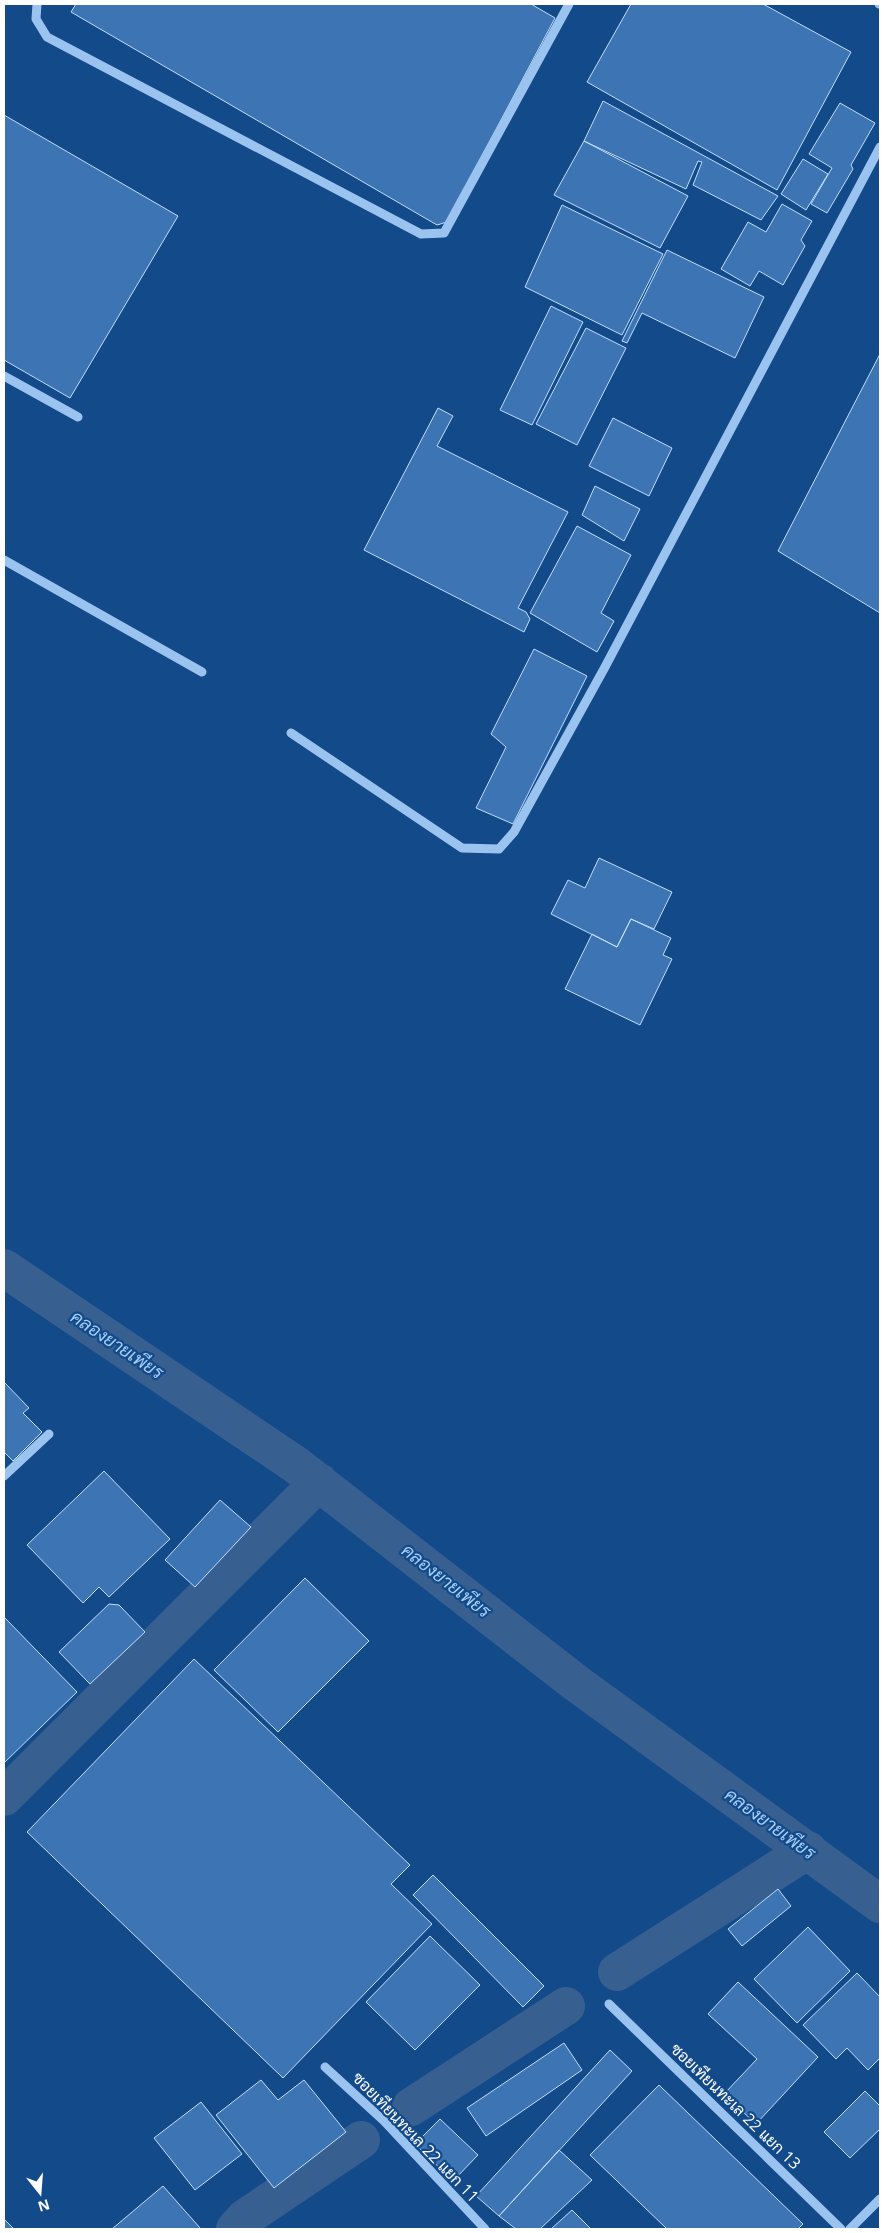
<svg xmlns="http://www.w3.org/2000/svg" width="884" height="2233" viewBox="0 0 884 2233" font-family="'Open Sans',Sarabun,sans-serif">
	<rect width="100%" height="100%" fill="#134a8a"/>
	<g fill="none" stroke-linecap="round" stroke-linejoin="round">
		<path stroke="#376090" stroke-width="38" d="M 4,1268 L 296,1465 L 576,1683 L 880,1904
			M 4,1797 L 319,1482
			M 617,1972 L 808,1850
			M 411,2107 L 566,2006
			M 235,2229 L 245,2218 L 361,2140"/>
	</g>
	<path fill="#3c74b4" stroke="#c1ddfc" d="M 76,4 L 531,4 L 555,18 L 447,222 L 437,225 L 71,12 Z
		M 631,4 L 763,4 L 851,52 L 777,190 L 587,82 Z
		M 603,101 L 778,196 L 761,220 L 693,185 L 702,162 L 698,161 L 686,189 L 584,141 Z
		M 840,103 L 875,123 L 851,165 L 853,169 L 827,213 L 811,204 L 832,168 L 809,154 Z
		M 4,115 L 178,216 L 70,398 L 4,360 Z
		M 584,141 L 688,196 L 660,248 L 554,195 Z
		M 803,159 L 828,174 L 806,210 L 781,194 Z
		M 782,204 L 812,221 L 801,240 L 805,246 L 783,285 L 759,271 L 750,286 L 721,269 L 748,222 L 766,232 Z
		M 562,205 L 663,254 L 622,335 L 525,287 Z
		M 667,250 L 764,297 L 735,358 L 642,313 L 627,343 L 622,341 Z
		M 551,306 L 583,322 L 532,425 L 500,410 Z
		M 586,328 L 626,348 L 577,445 L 536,424 Z
		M 880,354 L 880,613 L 778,551 Z
		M 438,408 L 453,416 L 437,446 L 568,512 L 518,608 L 526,612 L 530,619 L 524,632 L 364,550 Z
		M 613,418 L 672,448 L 649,496 L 589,466 Z
		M 595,486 L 640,509 L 624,541 L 582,515 Z
		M 577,526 L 631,555 L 601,613 L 614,621 L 597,652 L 530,613 Z
		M 534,649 L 587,676 L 513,824 L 476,808 L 506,747 L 491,734 Z
		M 599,858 L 672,892 L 654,929 L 631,919 L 617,947 L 551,914 L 568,880 L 585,888 Z
		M 631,919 L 671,938 L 663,955 L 672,959 L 640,1025 L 565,989 L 592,934 L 617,947 Z
		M 4,1382 L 29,1408 L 23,1413 L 42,1432 L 13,1461 L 4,1452 Z
		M 104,1471 L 170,1539 L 109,1597 L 99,1587 L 83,1603 L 27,1545 Z
		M 220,1500 L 251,1527 L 195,1587 L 165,1560 Z
		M 305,1578 L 369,1641 L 278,1732 L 214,1670 Z
		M 109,1604 L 119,1605 L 145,1632 L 90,1684 L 59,1652 Z
		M 4,1617 L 77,1692 L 4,1763 Z
		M 194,1659 L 410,1865 L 391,1884 L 432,1924 L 283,2078 L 27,1832 Z
		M 433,1875 L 544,1986 L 523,2007 L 413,1895 Z
		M 778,1889 L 791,1906 L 742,1946 L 728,1929 Z
		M 808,1927 L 850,1971 L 797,2023 L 754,1979 Z
		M 430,1936 L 480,1985 L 415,2050 L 366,2002 Z
		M 857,1973 L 880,1997 L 880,2058 L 868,2070 L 847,2048 L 836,2059 L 803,2025 Z
		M 738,1982 L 818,2057 L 756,2124 L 724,2094 L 757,2059 L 708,2014 Z
		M 564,2043 L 582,2070 L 486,2136 L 467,2108 Z
		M 610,2050 L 632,2071 L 499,2216 L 476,2196 Z
		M 261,2080 L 278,2100 L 304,2080 L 346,2132 L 274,2188 L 216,2115 Z
		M 659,2085 L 803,2224 L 798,2229 L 667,2229 L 590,2155 Z
		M 865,2091 L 880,2106 L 880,2129 L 850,2158 L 824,2132 Z
		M 201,2102 L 242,2154 L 195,2190 L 154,2138 Z
		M 440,2119 L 478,2155 L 453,2181 L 415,2144 Z
		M 559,2150 L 592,2180 L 540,2229 L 516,2229 L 499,2216 Z
		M 163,2186 L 201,2229 L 112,2229 Z
		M 572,2210 L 591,2229 L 551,2229 Z
		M 4,2219 L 14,2229 L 4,2229 Z"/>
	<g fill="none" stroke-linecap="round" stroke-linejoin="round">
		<path stroke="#9ac3f0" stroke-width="9" d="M 37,4 L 36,19 L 47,37 L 421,234 L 444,233 L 569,4
			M 879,4 L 880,4
			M 4,376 L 78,417
			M 4,560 L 202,672
			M 291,733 L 462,848 L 499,849 L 514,832 L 605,667 L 880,147
			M 4,1476 L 49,1434
			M 609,2004 L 841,2229
			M 325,2067 L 384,2121 L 485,2229
			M 850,2229 L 880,2199"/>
	</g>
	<g text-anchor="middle" stroke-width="4.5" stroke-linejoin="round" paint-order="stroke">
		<g font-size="16" fill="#fff" stroke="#134a8a">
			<text transform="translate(736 2106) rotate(44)" y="6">ซอยเทียนทะเล 22 แยก 13</text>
			<text transform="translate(416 2137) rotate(46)" y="6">ซอยเทียนทะเล 22 แยก 11</text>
		</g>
		<g font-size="18" font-style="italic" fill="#a6cdf8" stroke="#134a8a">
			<text transform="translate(117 1345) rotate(34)" y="6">คลองยายเพียร</text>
			<text transform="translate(446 1581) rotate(38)" y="6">คลองยายเพียร</text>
			<text transform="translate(770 1824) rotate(36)" y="6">คลองยายเพียร</text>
		</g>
	</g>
	<rect width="884" height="2233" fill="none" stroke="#ffffff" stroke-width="10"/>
	<g transform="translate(40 2193) rotate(163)" stroke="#134a8a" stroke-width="4" paint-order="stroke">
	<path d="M0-4L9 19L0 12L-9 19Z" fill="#ffffff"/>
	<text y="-8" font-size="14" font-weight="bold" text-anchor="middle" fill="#ffffff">N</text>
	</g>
</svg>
